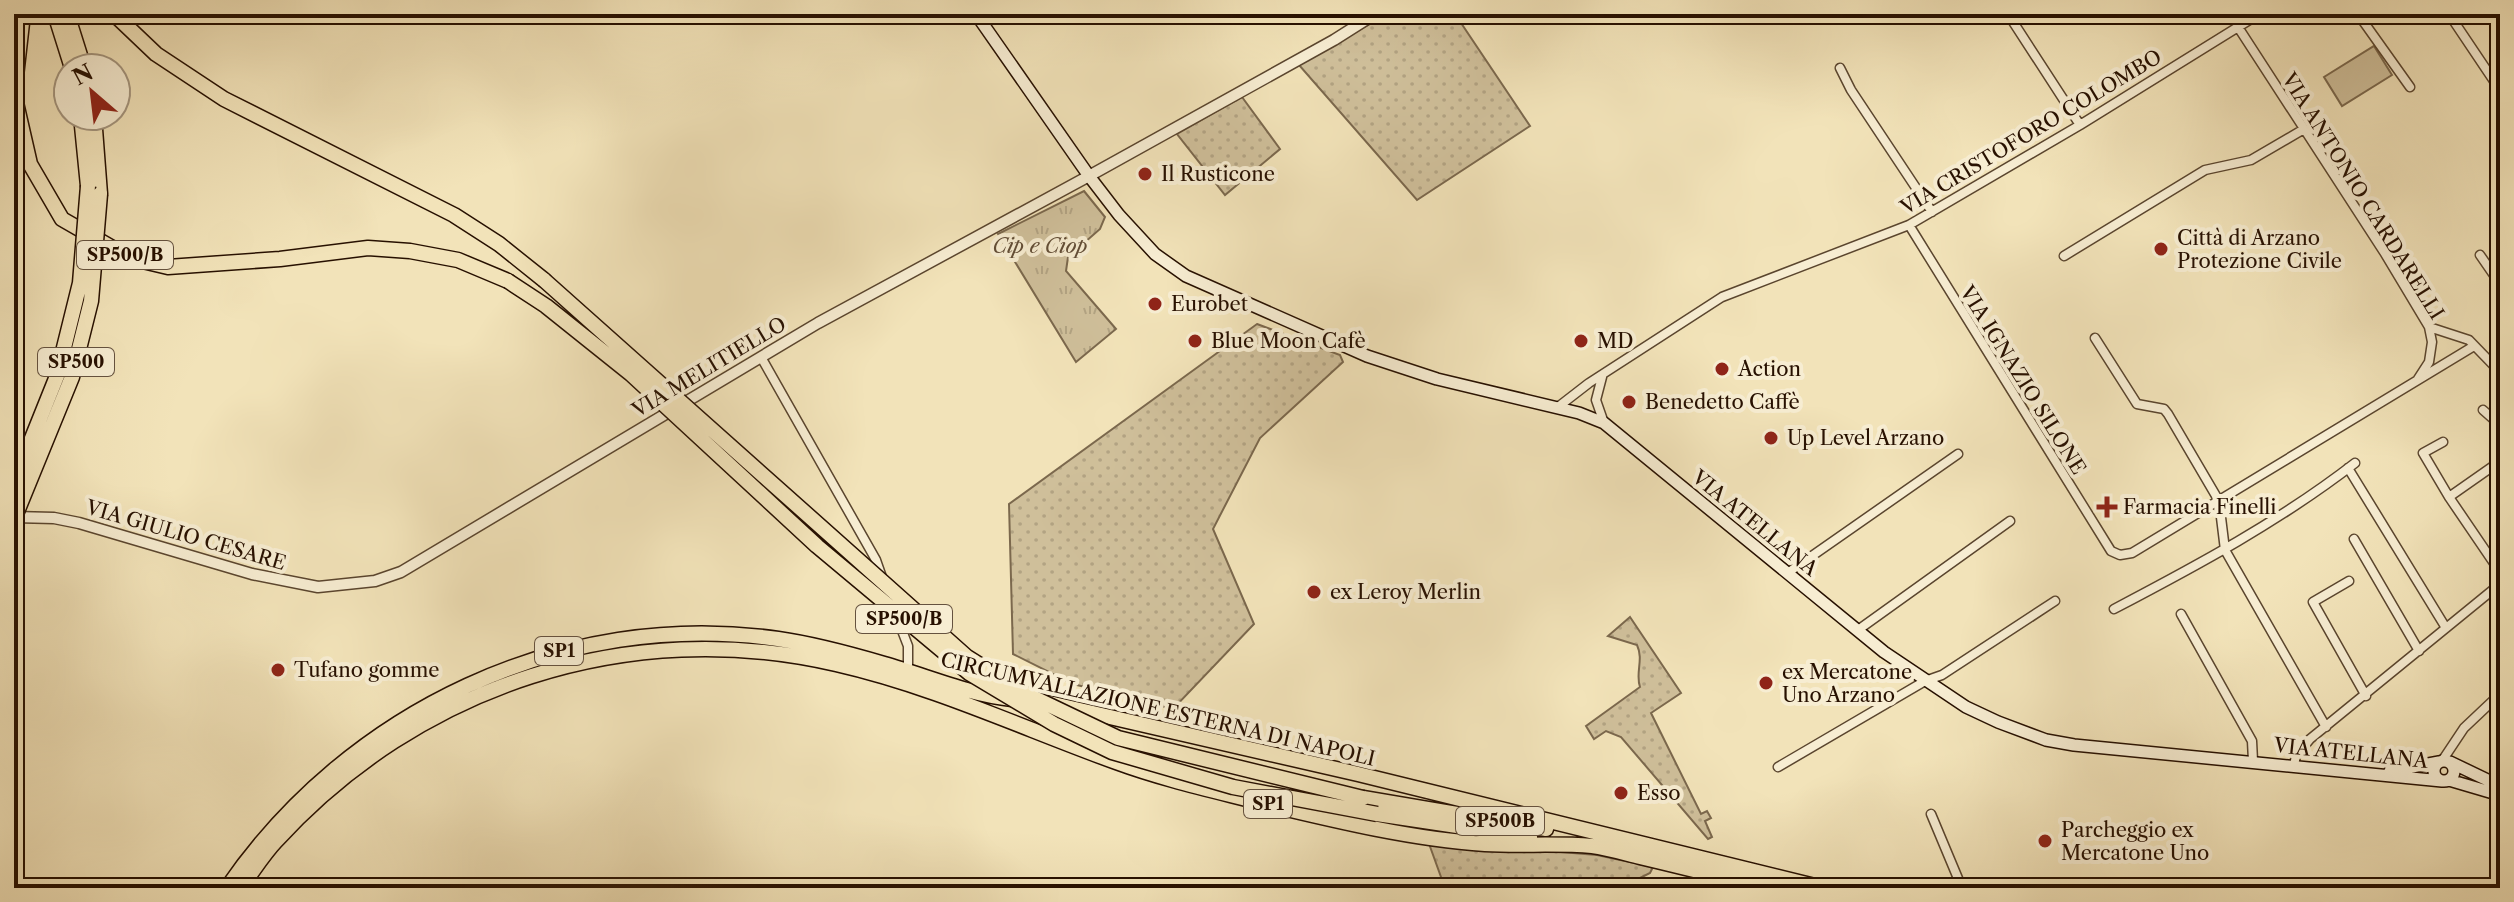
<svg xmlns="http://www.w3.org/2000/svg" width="2514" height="902" viewBox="0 0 2514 902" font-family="'Libre Caslon Text',serif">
	<defs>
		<pattern id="grass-dots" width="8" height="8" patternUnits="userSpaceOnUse" patternTransform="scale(2)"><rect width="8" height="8" fill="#cfbf9a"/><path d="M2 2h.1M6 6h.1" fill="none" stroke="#b2a383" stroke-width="1.8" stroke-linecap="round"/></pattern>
		<pattern id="park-tufts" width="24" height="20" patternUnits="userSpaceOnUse" patternTransform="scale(2)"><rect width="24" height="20" fill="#cfbf9a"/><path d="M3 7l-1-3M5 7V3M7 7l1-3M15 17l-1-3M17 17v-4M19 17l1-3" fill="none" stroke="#b2a383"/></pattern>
	</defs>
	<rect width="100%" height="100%" fill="#f2e3b9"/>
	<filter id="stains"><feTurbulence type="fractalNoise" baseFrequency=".0025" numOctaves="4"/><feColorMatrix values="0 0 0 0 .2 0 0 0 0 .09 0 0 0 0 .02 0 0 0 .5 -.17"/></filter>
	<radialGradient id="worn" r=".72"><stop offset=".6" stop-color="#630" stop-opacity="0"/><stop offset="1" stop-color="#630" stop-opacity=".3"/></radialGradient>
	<path fill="url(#grass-dots)" stroke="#7b684d" stroke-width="2" d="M 1387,14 L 1455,14 L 1530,126 L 1417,200 L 1299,65 Z
		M 1242,97 L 1280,149 L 1225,195 L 1177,134 Z
		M 1257,324 L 1340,355 L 1343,362 L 1260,438 L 1213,529 L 1254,624 L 1173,709 L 1073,684 L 1013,654 L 1009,504 Z
		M 1630,617 L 1681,693 L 1651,713 L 1701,814 L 1707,811 L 1711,818 L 1705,821 L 1712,837 L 1708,839 L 1621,737 L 1606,731 L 1594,739 L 1586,726 L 1640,687 C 1635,673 1644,660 1637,645 L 1608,636 Z
		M 1428,841 L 1597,855 L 1653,867 L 1650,873 L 1620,888 L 1445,888 Z"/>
	<path fill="url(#park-tufts)" stroke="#7b684d" stroke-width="2" d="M 1084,191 L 1105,217 L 1100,229 L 1068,257 L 1066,271 L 1116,329 L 1076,362 L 998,234 Z"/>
	<path fill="#cfbf9a" stroke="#7b684d" stroke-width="2" d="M 2374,46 L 2392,75 L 2342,106 L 2324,77 Z"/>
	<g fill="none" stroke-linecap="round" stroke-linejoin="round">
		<g stroke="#5a452e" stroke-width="11">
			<path id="minor" d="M 2008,14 L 2080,125
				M 2358,14 L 2410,87
				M 2449,14 L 2500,90
				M 2238,27 L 2384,252 L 2429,327 L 2432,342 L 2429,362 L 2418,379
				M 1840,68 L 1851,90 L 1932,212
				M 1909,225 L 2111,551 L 2120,555 L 2132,553 L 2474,346
				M 2480,255 L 2500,284
				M 2064,256 L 2205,170 L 2251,160 L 2304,129
				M 2429,327 L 2469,340 L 2500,372
				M 2095,338 L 2137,404 L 2164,409 L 2168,414 L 2219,501 L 2225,550 L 2326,727
				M 761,357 L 876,560 L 883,580
				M 1602,377 L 1596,400 L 1604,423
				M 1558,407 L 1589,383 L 1722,297 L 1909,225 L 2080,125 L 2259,14
				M 2483,410 L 2500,425
				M 2443,442 L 2423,453 L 2449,497 L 2500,572
				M 2348,468 L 2446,628
				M 2449,497 L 2499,462
				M 2354,539 L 2419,651
				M 1789,572 L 1958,454
				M 2349,581 L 2313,602 L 2366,696
				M 2114,609 C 2198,565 2280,521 2355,463
				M 2181,614 L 2252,741 L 2253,761
				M 896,615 L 908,646 L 908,671
				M 1858,630 L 2010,521
				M 2442,761 L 2464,728 L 2500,694
				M 2294,765 L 2296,756 L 2310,739 L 2500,584
				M 1778,767 L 1925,681 L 1942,675 L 2055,601
				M 1931,814 L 1962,888"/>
		</g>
		<g stroke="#5a452e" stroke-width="13">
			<path id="tertiary" d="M 14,517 L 54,518 L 79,523 L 252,574 L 318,587 L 375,581 L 401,572 L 818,323 L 1089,176 L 1334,40 L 1375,14"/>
		</g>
		<g stroke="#271000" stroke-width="14">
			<path id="secondary" d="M 976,14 L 1089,176 L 1119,215 L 1155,254 L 1186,276 L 1367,356 L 1437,379 L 1579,413 L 1604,423 L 1884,652 L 1966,707 L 1998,722 L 2046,740 L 2074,745 L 2442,781
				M2434 771a10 10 0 1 1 20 0a10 10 0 1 1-20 0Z
				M 2450,762 L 2500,786
				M 2390,771 L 2439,762
				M 2449,780 L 2500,795"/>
		</g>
		<g stroke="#271000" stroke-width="17">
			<path id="trunk" d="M 23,14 L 14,94 L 30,164 L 62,219 L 130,258 L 168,267 L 280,259 L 368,248 L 410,251 L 458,260 L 508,281
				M 55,14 L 72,68
				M 67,14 L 84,68
				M 114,14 L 156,54 L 224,99 L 454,215 L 499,244 L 544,280
				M 81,116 L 88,186
				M 94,116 L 100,194
				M 1049,703 L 1358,774 L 1823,888
				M 1363,798 L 1546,829
				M 1377,814 L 1530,837
				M 227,888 C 348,711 564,608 778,639 C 813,644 850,654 884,664 C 927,676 967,694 1012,699
				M 240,888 C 252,873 262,856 275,842 C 418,685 629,616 836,664 C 933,686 1022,728 1116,762 C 1165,780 1216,791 1266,804 C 1337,821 1412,839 1485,844 C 1520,846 1557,843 1592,846 C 1608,848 1624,853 1640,857 C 1683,867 1726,878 1768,888"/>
		</g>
		<use href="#minor" stroke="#f7edd2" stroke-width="8"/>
		<use href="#tertiary" stroke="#f7edd2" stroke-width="10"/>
		<use href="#secondary" stroke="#f7edd2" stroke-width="11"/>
		<use href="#trunk" stroke="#f2e3b9" stroke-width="14"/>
		<g stroke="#271000" stroke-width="17" stroke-linecap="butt">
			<path id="trunk-bridge" d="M 544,280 L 967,657 L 1026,694 L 1118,738 L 1363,798
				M 508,281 L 546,306 L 631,374 L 817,546 L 969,673 L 1054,724 L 1112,752 L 1233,787 L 1377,814
				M 14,483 L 57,376 L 80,283 L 88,186
				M 14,519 L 72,377 L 91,301 L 100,194"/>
		</g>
		<use href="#trunk-bridge" stroke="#f2e3b9" stroke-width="14"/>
	</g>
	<g fill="#8f2418" stroke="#f7edd2" stroke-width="3">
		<circle cx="1145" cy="174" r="8"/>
		<circle cx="2161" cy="249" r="8"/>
		<circle cx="1155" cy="304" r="8"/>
		<circle cx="1195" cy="341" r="8"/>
		<circle cx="1581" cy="341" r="8"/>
		<circle cx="1722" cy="369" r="8"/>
		<circle cx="1629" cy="402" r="8"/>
		<circle cx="1771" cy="438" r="8"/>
		<path d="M2103 495h8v8h8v8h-8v8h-8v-8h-8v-8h8z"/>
		<circle cx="1314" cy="592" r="8"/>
		<circle cx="278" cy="670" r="8"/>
		<circle cx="1766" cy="683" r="8"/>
		<circle cx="1621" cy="793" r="8"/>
		<circle cx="2045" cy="841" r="8"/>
	</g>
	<g text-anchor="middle" stroke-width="8" stroke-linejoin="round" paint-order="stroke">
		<g fill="#f7edd2" stroke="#65523f" stroke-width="2">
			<rect x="77" y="241" width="96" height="28" rx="6"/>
			<rect x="38" y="348" width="76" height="28" rx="6"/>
			<rect x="856" y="605" width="96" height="28" rx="6"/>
			<rect x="535" y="637" width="48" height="28" rx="6"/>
			<rect x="1244" y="790" width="48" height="28" rx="6"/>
			<rect x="1456" y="807" width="88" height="28" rx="6"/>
		</g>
		<g font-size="18" font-weight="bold" fill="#271000">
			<text x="125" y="261">SP500/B</text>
			<text x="76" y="368">SP500</text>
			<text x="904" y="625">SP500/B</text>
			<text x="559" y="657">SP1</text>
			<text x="1268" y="810">SP1</text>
			<text x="1500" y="827">SP500B</text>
		</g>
		<g font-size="20" fill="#271000" stroke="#f7edd2">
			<text transform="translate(2031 132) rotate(-31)" y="7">VIA CRISTOFORO COLOMBO</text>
			<text transform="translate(2363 196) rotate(58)" y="7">VIA ANTONIO CARDARELLI</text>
			<text transform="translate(709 367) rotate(-31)" y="7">VIA MELITIELLO</text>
			<text transform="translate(2023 380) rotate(58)" y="7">VIA IGNAZIO SILONE</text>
			<text transform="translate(1755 523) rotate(39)" y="7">VIA ATELLANA</text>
			<text transform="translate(186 535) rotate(16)" y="7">VIA GIULIO CESARE</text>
			<text transform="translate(1158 709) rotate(13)" y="7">CIRCUMVALLAZIONE ESTERNA DI NAPOLI</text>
			<text transform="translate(2351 753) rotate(6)" y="7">VIA ATELLANA</text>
		</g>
		<g font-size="20" fill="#271000" stroke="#f7edd2" text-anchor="start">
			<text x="1161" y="181">Il Rusticone</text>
			<text x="2177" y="245">Città di Arzano<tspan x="2177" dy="23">Protezione Civile</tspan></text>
			<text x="1171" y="311">Eurobet</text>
			<text x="1211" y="348">Blue Moon Cafè</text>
			<text x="1597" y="348">MD</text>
			<text x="1738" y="376">Action</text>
			<text x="1645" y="409">Benedetto Caffè</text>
			<text x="1787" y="445">Up Level Arzano</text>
			<text x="2123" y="514">Farmacia Finelli</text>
			<text x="1330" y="599">ex Leroy Merlin</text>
			<text x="294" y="677">Tufano gomme</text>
			<text x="1782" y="679">ex Mercatone<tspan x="1782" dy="23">Uno Arzano</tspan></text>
			<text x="1637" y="800">Esso</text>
			<text x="2061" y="837">Parcheggio ex<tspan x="2061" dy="23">Mercatone Uno</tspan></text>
		</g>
		<g font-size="20" font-style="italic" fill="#624d36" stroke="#f7edd2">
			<text x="1040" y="253">Cip e Ciop</text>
		</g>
	</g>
	<rect width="2514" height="902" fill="none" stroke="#f2e3b9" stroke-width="48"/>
	<rect x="16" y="16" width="2482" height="870" fill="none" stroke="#271000" stroke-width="4"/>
	<rect x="24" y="24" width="2466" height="854" fill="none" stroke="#271000" stroke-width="2"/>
	<g transform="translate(92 92) rotate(332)"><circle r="38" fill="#f7edd2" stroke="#a4957e" stroke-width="2"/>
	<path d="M0-6L14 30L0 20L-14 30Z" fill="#8f2418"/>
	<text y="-12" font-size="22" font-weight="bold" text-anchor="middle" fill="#271000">N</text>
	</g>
	<rect width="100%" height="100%" filter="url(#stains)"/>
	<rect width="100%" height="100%" fill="url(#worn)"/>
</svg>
